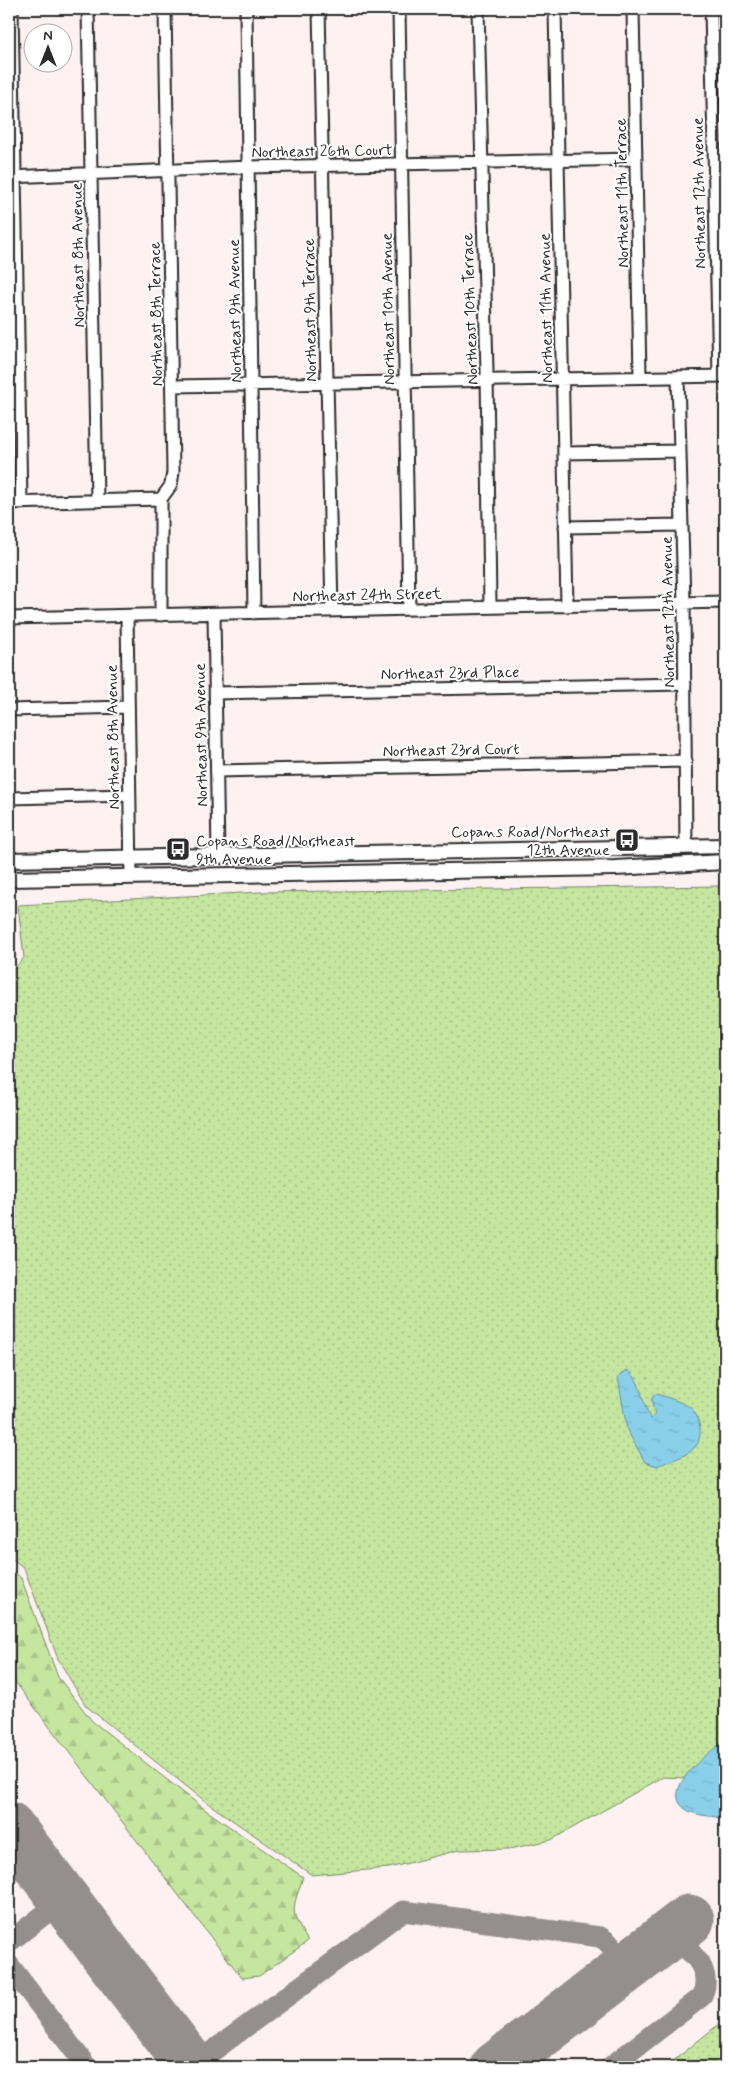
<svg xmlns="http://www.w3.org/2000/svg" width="734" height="2076" viewBox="0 0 734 2076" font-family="Mynerve,sans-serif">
	<defs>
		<pattern id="grass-dots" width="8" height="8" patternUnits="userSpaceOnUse" patternTransform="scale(1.25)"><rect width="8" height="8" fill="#c5e69f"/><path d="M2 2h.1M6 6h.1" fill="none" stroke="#a9c589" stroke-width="1.8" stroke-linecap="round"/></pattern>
		<pattern id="forest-firs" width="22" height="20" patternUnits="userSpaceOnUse" patternTransform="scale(1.25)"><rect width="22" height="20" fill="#c5e69f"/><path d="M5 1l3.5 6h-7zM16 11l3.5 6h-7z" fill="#a9c589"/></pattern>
		<pattern id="water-ripples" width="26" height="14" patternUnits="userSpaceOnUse" patternTransform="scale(1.25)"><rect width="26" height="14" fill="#89cfea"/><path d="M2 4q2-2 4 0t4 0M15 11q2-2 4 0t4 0" fill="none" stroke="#76b2c9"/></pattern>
	</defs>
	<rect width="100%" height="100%" fill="#fdf1f1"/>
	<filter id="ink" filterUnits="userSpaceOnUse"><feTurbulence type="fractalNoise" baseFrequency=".02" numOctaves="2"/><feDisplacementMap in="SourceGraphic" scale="10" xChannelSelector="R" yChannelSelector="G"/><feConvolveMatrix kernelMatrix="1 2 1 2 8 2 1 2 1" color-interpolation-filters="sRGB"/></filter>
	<g filter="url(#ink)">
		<path fill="url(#grass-dots)" stroke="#788865" d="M 725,886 L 725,1819 C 703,1812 663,1814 685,1778 L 663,1777 L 551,1840 L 509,1849 L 459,1850 L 389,1868 L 312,1875 L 206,1802 L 86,1706 L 58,1659 L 24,1568 L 9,1556 L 9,974 L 24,958 L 18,905 L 261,892 Z
			M 725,2017 L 725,2067 L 666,2067 L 720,2023 Z"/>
		<path fill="url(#forest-firs)" stroke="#788865" d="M 9,1567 L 21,1578 L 58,1677 L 92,1721 L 207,1811 L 303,1877 C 292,1911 289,1910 308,1941 L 259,1976 L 242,1978 L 9,1674 Z"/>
		<path fill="url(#water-ripples)" stroke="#638d9e" d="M 627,1370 C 642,1378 641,1404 651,1419 L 655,1414 L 651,1400 L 655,1394 C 660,1394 687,1404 691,1408 C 700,1417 704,1437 695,1447 C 687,1457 668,1461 657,1466 L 645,1462 L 627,1430 L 618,1377 Z
			M 725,1741 L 725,1819 C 713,1815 695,1817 684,1808 C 660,1788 711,1750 725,1741 Z"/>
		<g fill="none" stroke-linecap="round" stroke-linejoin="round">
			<path stroke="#948e8e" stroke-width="21" d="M 9,1942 L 64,1899
				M 9,1965 L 87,2067
				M 191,2067 L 403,1911 L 600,1937 C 622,1948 618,1971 603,1986
				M 610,2067 L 701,1997 C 712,1977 700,1959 683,1946 L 664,1945 L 646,1953"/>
			<path stroke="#948e8e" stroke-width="51" d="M 9,1827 L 192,2067
				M 496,2067 L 689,1920"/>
			<g stroke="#2b2b2b" stroke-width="15">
				<path id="minor" d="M 12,9 L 21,503
					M 88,9 L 97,501
					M 246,9 L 254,613
					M 319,9 L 332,611
					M 399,9 L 409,609
					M 478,9 L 487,372 L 490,607
					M 555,9 L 567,606
					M 633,9 L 640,377
					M 711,9 L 719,376
					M 712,37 L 725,37
					M 9,177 L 249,167 L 636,159
					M 678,377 L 684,603 L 686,847
					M 173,386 L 725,376
					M 564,453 L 680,451
					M 9,503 L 161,499
					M 565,527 L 682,525
					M 214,614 L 218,855
					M 161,615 L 161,499 L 171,485 L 173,472 L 165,9
					M 127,616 L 131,876
					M 9,618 L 725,602
					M 216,693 L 685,684
					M 9,710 L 128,707
					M 217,771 L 686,761
					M 9,798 L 129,795"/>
			</g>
			<g stroke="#2b2b2b" stroke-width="18">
				<path id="major" d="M 9,860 L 725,846
					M 9,879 L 615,868 L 725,862"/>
			</g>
			<use href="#minor" stroke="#fff" stroke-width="11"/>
			<use href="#major" stroke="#fff" stroke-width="14"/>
		</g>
	</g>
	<defs>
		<g id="bus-square" transform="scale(1.25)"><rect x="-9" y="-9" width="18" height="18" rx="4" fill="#2b2b2b" stroke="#fff"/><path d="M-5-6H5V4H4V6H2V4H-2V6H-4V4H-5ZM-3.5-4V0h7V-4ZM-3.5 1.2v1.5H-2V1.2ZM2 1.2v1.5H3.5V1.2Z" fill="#fff"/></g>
	</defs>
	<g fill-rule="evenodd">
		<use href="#bus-square" x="627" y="840"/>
		<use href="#bus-square" x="178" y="849"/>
	</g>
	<g text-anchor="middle" stroke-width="4" stroke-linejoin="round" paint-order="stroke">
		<g font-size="16" fill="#2b2b2b" stroke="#fff">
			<text transform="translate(322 150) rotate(-1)" y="6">Northeast 26th Court</text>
			<text transform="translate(621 193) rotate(-91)" y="6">Northeast 11th Terrace</text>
			<text transform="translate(698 193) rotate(-91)" y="6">Northeast 12th Avenue</text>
			<text transform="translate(77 255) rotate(-91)" y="6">Northeast 8th Avenue</text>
			<text transform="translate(545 308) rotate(-91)" y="6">Northeast 11th Avenue</text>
			<text transform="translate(387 309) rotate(-91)" y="6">Northeast 10th Avenue</text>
			<text transform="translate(469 309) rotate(-92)" y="6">Northeast 10th Terrace</text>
			<text transform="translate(309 310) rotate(-91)" y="6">Northeast 9th Terrace</text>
			<text transform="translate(234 311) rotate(-91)" y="6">Northeast 9th Avenue</text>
			<text transform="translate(155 314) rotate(-91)" y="6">Northeast 8th Terrace</text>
			<text transform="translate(367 594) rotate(-1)" y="6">Northeast 24th Street</text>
			<text transform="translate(667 612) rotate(-91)" y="6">Northeast 12th Avenue</text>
			<text transform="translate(450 672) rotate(-1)" y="6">Northeast 23rd Place</text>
			<text transform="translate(200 735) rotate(-91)" y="6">Northeast 9th Avenue</text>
			<text transform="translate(112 737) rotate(-91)" y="6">Northeast 8th Avenue</text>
			<text transform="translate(451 749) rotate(-1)" y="6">Northeast 23rd Court</text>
		</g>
		<g font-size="16" fill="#2b2b2b" stroke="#fff" text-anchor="end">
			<text x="610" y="837">Copans Road/Northeast<tspan x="610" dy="18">12th Avenue</tspan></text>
			<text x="196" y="846" text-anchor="start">Copans Road/Northeast<tspan x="196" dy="18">9th Avenue</tspan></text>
		</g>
	</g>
	<rect width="734" height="2076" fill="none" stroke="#fff" stroke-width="30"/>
	<rect x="15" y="15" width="704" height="2046" fill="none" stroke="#2b2b2b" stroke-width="2" filter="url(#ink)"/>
	<g transform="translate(48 48)"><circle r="24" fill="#ffffff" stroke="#aaaaaa"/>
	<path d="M0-4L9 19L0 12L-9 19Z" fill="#2b2b2b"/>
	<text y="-8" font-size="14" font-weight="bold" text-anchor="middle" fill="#2b2b2b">N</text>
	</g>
</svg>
